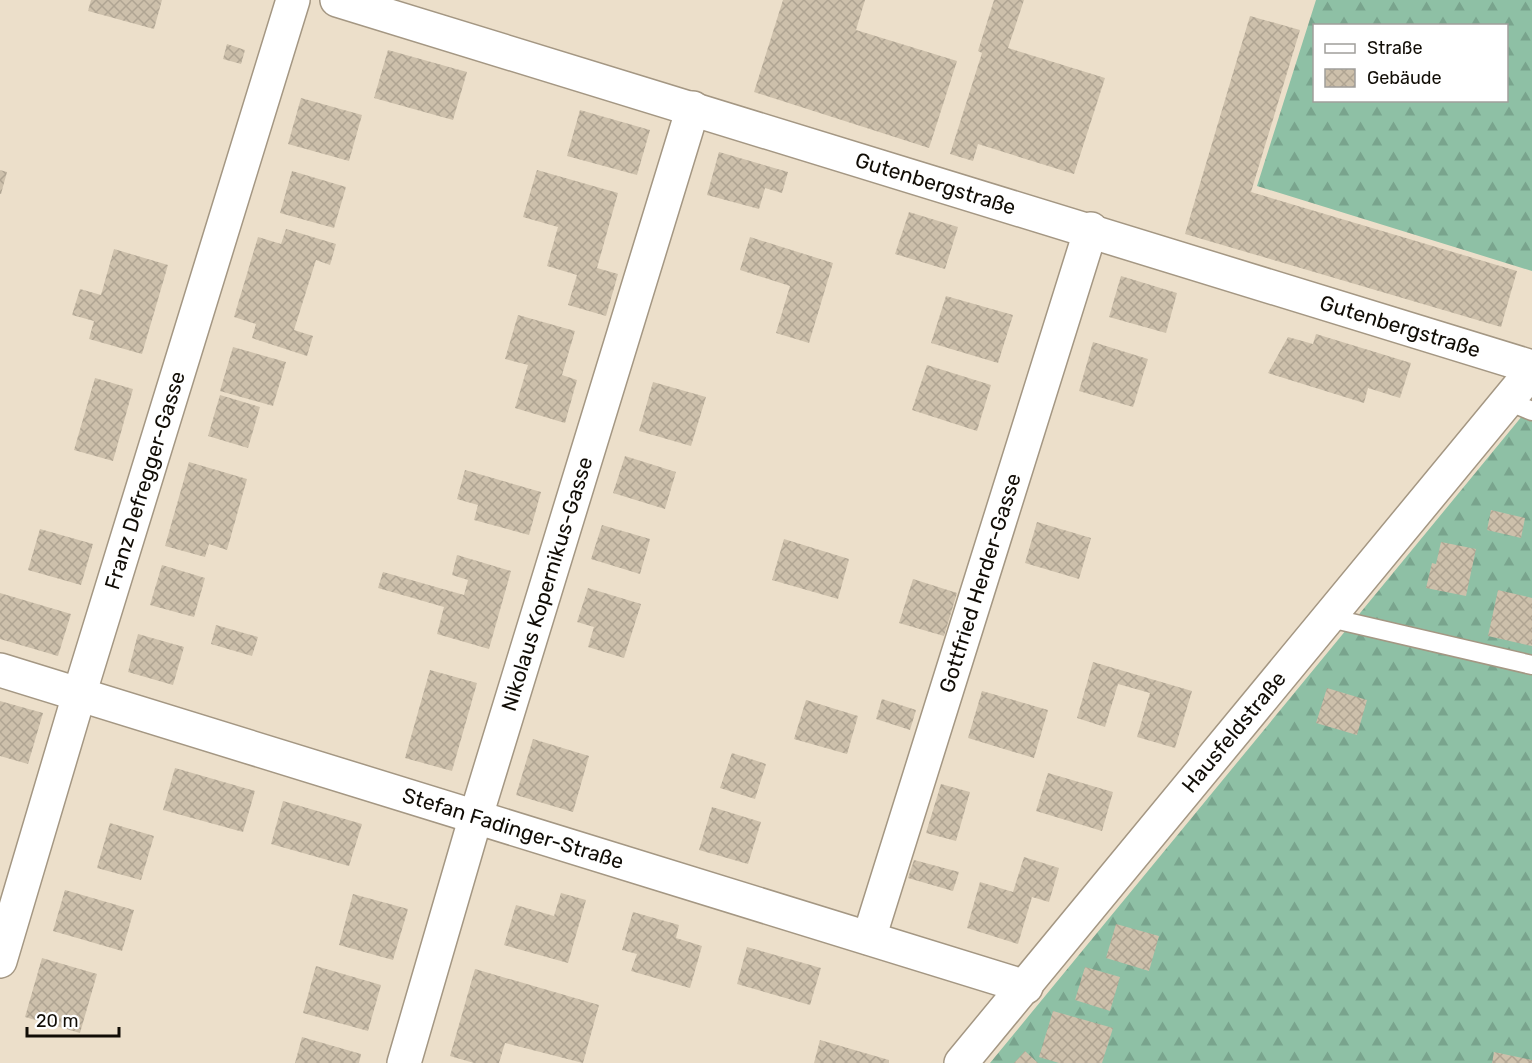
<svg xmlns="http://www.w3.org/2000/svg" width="1532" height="1063" viewBox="0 0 1532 1063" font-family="Rubik,sans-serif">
	<defs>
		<pattern id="forest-firs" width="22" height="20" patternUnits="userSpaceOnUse" patternTransform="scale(1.5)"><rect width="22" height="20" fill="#8ec0a5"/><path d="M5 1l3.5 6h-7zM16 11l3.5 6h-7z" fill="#79a48d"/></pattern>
		<pattern id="building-cross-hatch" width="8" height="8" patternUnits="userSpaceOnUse" patternTransform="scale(1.5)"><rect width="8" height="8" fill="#cdc0ab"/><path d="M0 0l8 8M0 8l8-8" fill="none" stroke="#afa492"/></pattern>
	</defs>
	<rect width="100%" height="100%" fill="#ecdfca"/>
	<path fill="url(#forest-firs)" fill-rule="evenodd" d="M 1316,0 L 1532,0 L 1532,271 L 1257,186 ZM 1314,26 L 1506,26 L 1506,100 L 1314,100 Z
		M 1532,404 L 1532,1063 L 990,1063 Z"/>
	<path fill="url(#building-cross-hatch)" d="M 91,0 L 162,0 L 154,29 L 88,11 Z
		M 783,0 L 865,0 L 856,30 L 957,61 L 929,148 L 754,92 Z
		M 994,0 L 1024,0 L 1008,48 L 1105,78 L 1074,174 L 978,144 L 973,161 L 950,154 L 982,53 L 978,51 Z
		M 1250,16 L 1300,30 L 1251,192 L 1517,271 L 1501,327 L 1185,234 Z
		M 227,44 L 245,50 L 241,64 L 223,59 Z
		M 388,50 L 467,72 L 453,120 L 374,98 Z
		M 301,98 L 362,115 L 349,161 L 288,144 Z
		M 580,110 L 650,130 L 637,175 L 567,156 Z
		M 719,152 L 788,172 L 782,193 L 765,188 L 759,209 L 707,195 Z
		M 0,170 L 7,172 L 1,194 L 0,194 Z
		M 537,170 L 618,193 L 597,268 L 618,274 L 606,316 L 568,305 L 577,275 L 547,266 L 558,227 L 523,217 Z
		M 292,171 L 346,187 L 334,228 L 280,213 Z
		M 909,212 L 958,227 L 945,269 L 895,254 Z
		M 286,229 L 336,244 L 330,265 L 316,260 L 294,330 L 313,336 L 307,356 L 252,338 L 256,324 L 234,317 L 258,237 L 281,244 Z
		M 750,237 L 833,263 L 809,343 L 776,333 L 790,286 L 740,270 Z
		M 114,249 L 168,265 L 142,354 L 89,339 L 94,321 L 72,315 L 80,289 L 101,295 Z
		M 1121,276 L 1177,293 L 1166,333 L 1109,317 Z
		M 946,296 L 1013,315 L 998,363 L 931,343 Z
		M 518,315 L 575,331 L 562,375 L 577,380 L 565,423 L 515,408 L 528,365 L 505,359 Z
		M 1316,334 L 1411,363 L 1400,398 L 1368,388 L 1364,403 L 1268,373 L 1288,337 L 1313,344 Z
		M 1093,342 L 1148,359 L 1133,407 L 1079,391 Z
		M 233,347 L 286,362 L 273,406 L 220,391 Z
		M 927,365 L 991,385 L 977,431 L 912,410 Z
		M 95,378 L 133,389 L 113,461 L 74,450 Z
		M 653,382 L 706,397 L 691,446 L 639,431 Z
		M 220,395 L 260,407 L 248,448 L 208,436 Z
		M 625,456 L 676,472 L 665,509 L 613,493 Z
		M 189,462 L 247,479 L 227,550 L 209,544 L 205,557 L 165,546 Z
		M 465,470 L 541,492 L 529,535 L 474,520 L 478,505 L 457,499 Z
		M 1491,510 L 1525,518 L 1521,538 L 1487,530 Z
		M 1037,522 L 1091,538 L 1079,579 L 1025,563 Z
		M 602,525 L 650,539 L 640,574 L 591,559 Z
		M 40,529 L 93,544 L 81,585 L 28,570 Z
		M 784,539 L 849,559 L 838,599 L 772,580 Z
		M 1441,542 L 1476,549 L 1466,596 L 1426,588 L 1432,563 L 1436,564 Z
		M 457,555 L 511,571 L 489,649 L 437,634 L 444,607 L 378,588 L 383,572 L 464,595 L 468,580 L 452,575 Z
		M 162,565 L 205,578 L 194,617 L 150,605 Z
		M 913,579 L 957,593 L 944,636 L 899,623 Z
		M 588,588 L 641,604 L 624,658 L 588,647 L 594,627 L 577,622 Z
		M 1498,590 L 1532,598 L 1532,646 L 1488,636 Z
		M 0,593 L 71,614 L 58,656 L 0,639 Z
		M 216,625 L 258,637 L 252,656 L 211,644 Z
		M 138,634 L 184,647 L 173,685 L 128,672 Z
		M 1093,662 L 1192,691 L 1175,748 L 1137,737 L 1150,693 L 1118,684 L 1105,727 L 1077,718 Z
		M 430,670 L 477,683 L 452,771 L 405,758 Z
		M 1327,688 L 1367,700 L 1357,735 L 1316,723 Z
		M 982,691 L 1048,710 L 1034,758 L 968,738 Z
		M 882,699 L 916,710 L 910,730 L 876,719 Z
		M 806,700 L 858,716 L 847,754 L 794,739 Z
		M 0,701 L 43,713 L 28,764 L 0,756 Z
		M 533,739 L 589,756 L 573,812 L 516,795 Z
		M 732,753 L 766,764 L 755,799 L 720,788 Z
		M 175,768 L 255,791 L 243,832 L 163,810 Z
		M 1048,773 L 1113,792 L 1102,831 L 1036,811 Z
		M 941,784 L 970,792 L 956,841 L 926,833 Z
		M 283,801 L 362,824 L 349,866 L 271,844 Z
		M 712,807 L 761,822 L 748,864 L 699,850 Z
		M 110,823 L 154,836 L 141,880 L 97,868 Z
		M 1024,857 L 1059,868 L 1049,902 L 1032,897 L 1018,944 L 967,928 L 980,882 L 1013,892 Z
		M 914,860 L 959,872 L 953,891 L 908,878 Z
		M 65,890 L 134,910 L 122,951 L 53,931 Z
		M 561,893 L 586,900 L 568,963 L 504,945 L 516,905 L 554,916 Z
		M 353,894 L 408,909 L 393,960 L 339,945 Z
		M 633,912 L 679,925 L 676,938 L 702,946 L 690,988 L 631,971 L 637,954 L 622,950 Z
		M 1116,924 L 1159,936 L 1149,971 L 1106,958 Z
		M 747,947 L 821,968 L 810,1005 L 737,984 Z
		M 42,958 L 97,974 L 80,1033 L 25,1017 Z
		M 316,966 L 381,985 L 368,1031 L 303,1013 Z
		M 1085,967 L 1120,977 L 1110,1011 L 1075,1000 Z
		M 475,969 L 599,1005 L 583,1063 L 505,1043 L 499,1063 L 474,1063 L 450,1056 Z
		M 1053,1011 L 1113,1028 L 1102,1063 L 1059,1063 L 1039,1057 Z
		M 302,1037 L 361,1054 L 359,1063 L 295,1063 Z
		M 820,1040 L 889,1060 L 889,1063 L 814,1063 Z
		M 1025,1051 L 1038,1063 L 1014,1063 Z
		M 1494,1052 L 1532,1060 L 1532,1063 L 1492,1063 Z"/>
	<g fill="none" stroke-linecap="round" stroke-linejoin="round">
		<g stroke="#a49783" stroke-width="21">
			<path id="lane" d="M 1508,401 L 1532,411
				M 1330,618 L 1532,665"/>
		</g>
		<g stroke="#a49783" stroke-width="36">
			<g id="street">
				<path id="s1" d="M 337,0 L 1532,367"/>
				<path id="s2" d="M 0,670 L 1026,987"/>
				<path id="s3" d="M 869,938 L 1091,229"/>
				<path id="s4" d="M 0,961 L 79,695 L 293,0"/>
				<path id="s5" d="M 404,1063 L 476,816 L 693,108"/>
				<path id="s6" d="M 961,1063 L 1532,371"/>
			</g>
		</g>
		<use href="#lane" stroke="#fff" stroke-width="18"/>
		<use href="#street" stroke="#fff" stroke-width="33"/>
	</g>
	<g text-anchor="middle" stroke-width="4.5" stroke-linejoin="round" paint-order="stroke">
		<g font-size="21" fill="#110d06" stroke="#fff">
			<text dy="7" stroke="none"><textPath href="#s1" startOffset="626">Gutenbergstraße</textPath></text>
			<text dy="7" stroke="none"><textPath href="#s1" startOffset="1112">Gutenbergstraße</textPath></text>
			<text dy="7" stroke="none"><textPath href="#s4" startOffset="502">Franz Defregger-Gasse</textPath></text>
			<text dy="7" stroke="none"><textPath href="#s3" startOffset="372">Gottfried Herder-Gasse</textPath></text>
			<text dy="7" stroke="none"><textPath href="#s5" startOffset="500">Nikolaus Kopernikus-Gasse</textPath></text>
			<text dy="7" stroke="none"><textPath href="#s6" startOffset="429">Hausfeldstraße</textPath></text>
			<text dy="7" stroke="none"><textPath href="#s2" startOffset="537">Stefan Fadinger-Straße</textPath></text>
		</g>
	</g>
	<rect x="1313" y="24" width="195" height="78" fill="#ffffff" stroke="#a09e9b" stroke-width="1.5"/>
	<rect x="1325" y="44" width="30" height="9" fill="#ffffff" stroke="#a09e9b" stroke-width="1.5"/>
	<text x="1367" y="54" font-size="18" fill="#110d06">Straße</text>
	<rect x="1325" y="69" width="30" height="18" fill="url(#building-cross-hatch)" stroke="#a09e9b" stroke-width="1.5"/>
	<text x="1367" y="84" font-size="18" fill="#110d06">Gebäude</text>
	<path d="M27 1027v9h92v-9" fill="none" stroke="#110d06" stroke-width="3"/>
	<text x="36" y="1027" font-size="18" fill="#110d06" stroke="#ffffff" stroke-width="4.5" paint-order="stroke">20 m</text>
</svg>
